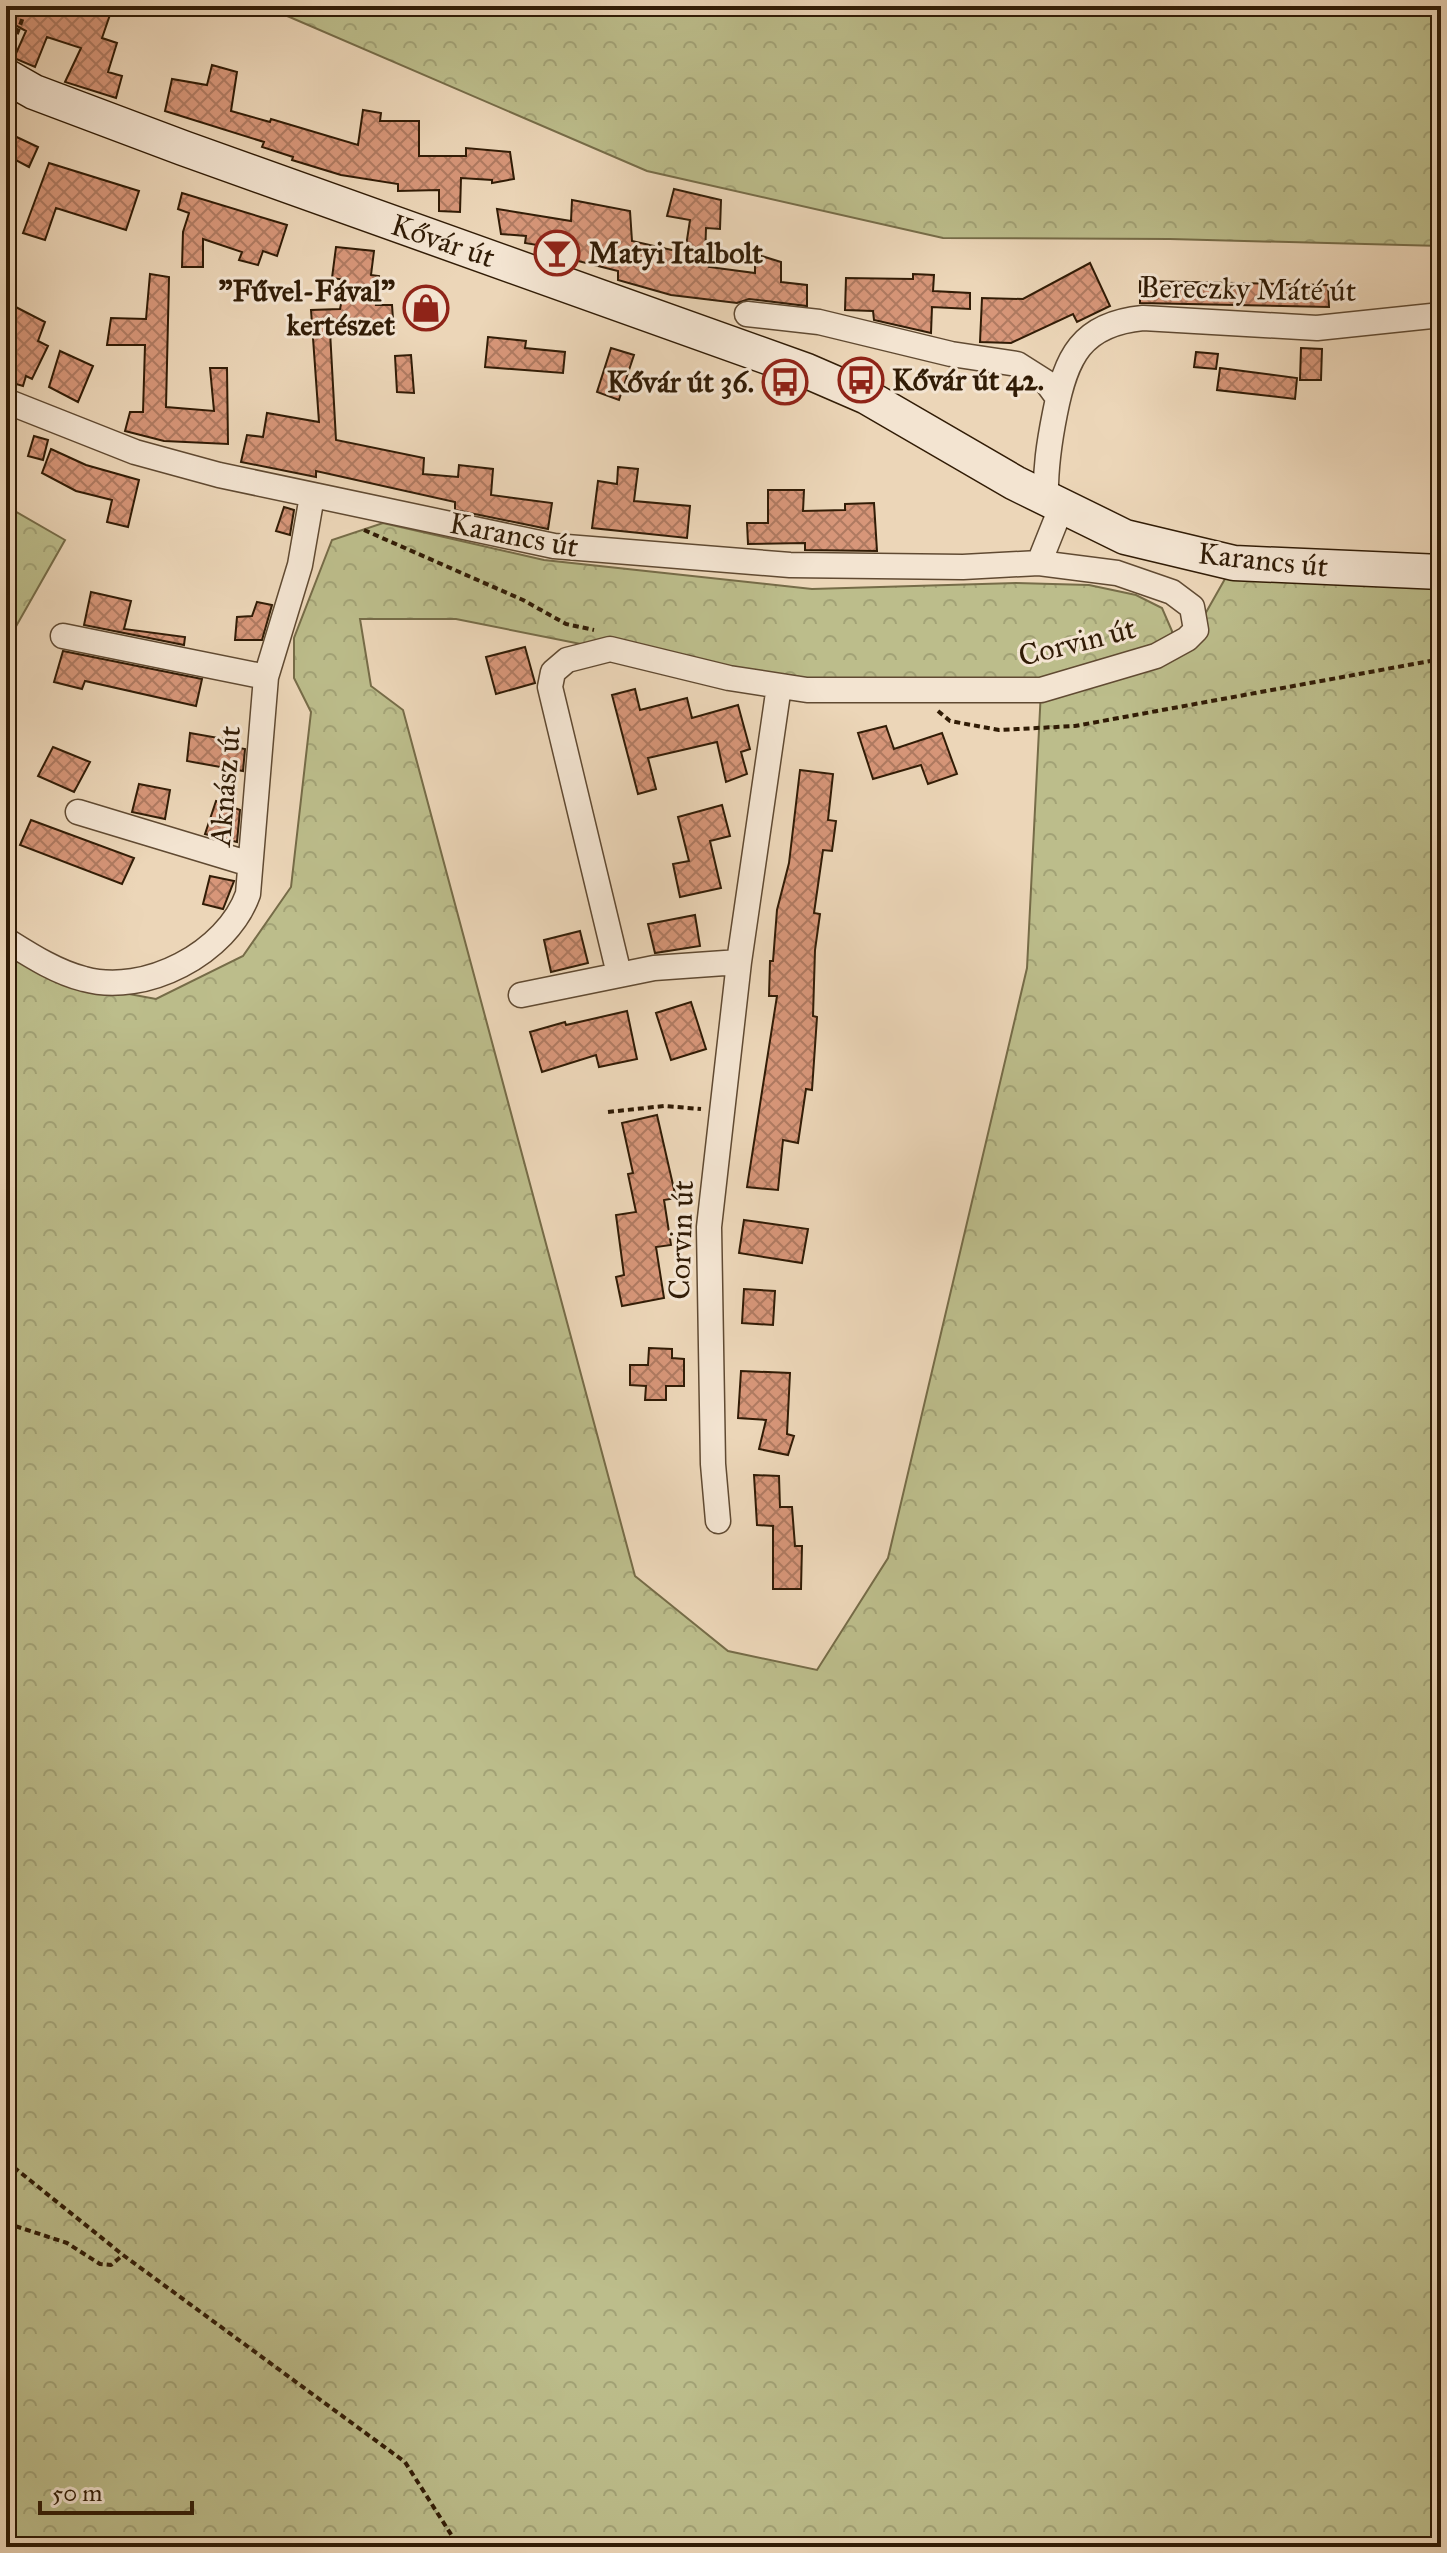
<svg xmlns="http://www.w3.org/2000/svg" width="1447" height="2553" viewBox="0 0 1447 2553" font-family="'IM FELL Great Primer',serif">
	<defs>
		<pattern id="forest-crowns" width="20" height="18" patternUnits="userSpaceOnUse" patternTransform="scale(2)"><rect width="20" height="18" fill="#bcbd8b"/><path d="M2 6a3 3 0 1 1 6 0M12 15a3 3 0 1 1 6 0" fill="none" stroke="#a2a276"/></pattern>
		<pattern id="building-cross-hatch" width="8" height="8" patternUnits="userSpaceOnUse" patternTransform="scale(2)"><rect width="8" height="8" fill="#d79679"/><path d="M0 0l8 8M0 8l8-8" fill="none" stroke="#af7a61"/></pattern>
	</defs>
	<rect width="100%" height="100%" fill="#ecd6b8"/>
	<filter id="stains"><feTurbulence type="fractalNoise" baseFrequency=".0025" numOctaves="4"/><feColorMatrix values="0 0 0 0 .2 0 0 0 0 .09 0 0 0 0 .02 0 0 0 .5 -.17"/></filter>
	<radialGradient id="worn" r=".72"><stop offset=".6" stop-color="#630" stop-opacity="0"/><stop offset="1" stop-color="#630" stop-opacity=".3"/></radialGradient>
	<path fill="url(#forest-crowns)" stroke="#766c48" stroke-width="2" fill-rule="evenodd" d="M 264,6 L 1441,6 L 1441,246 L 1170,239 L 943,238 L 647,171 Z
		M 6,506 L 65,540 L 6,644 Z
		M 383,523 L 544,560 L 812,589 L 1016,583 L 1089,585 L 1136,595 L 1162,608 L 1172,631 L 1173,647 L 1196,630 L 1234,563 L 1441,572 L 1441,2547 L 6,2547 L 6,922 L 59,981 L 156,999 L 243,956 L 291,887 L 311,712 L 294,678 L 294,638 L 332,540 ZM 360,619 L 456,619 L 626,653 L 856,692 L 1041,690 L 1027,968 L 888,1558 L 817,1670 L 728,1651 L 635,1576 L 403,710 L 371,686 Z"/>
	<path fill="url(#building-cross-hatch)" stroke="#311c06" stroke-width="2" d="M 6,6 L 113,6 L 102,38 L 117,43 L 108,72 L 122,76 L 116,98 L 65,82 L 81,48 L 47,37 L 35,67 L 14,58 L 26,31 L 6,20 Z
		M 212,65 L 237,72 L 231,111 L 270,122 L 271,119 L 358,145 L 363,110 L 381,113 L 380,121 L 419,121 L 419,156 L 466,156 L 466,148 L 510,152 L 514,179 L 492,183 L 492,180 L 461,178 L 460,212 L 439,211 L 439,190 L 398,191 L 398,184 L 341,175 L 292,160 L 293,157 L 262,147 L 264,142 L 165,111 L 172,79 L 207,85 Z
		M 6,132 L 38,147 L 29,167 L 6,155 Z
		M 49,163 L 139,191 L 126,230 L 56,208 L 45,240 L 23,233 Z
		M 674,189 L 721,200 L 720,229 L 706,228 L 705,259 L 710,260 L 709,267 L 755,273 L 755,254 L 781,262 L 781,282 L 807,285 L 807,306 L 749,299 L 737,303 L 671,295 L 618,280 L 618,271 L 578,261 L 578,252 L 525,243 L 526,236 L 501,234 L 497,209 L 571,221 L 572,200 L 630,211 L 632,241 L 685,253 L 690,220 L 667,216 Z
		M 182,193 L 287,225 L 277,256 L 263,251 L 258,265 L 239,260 L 242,252 L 203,239 L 203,267 L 182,267 L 183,232 L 189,213 L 178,209 Z
		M 336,247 L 374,251 L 371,275 L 379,276 L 376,305 L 392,305 L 394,333 L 330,331 L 336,440 L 424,458 L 423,474 L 458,477 L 459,465 L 493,469 L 491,495 L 552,503 L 548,529 L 455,510 L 455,502 L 316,471 L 316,477 L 241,462 L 247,435 L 263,437 L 267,413 L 319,422 L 311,310 L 340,309 L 346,280 L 332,278 Z
		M 1090,263 L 1110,306 L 1077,322 L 1073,314 L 1011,343 L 980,342 L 982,298 L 1023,299 Z
		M 150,274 L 169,277 L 166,407 L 214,411 L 210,368 L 227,368 L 228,444 L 164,441 L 125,431 L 130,412 L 143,412 L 145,345 L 107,345 L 111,318 L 146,319 Z
		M 913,274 L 934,275 L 933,291 L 970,293 L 970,309 L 932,307 L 931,333 L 874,320 L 873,311 L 845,310 L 846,278 L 913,279 Z
		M 1140,281 L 1328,285 L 1329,307 L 1140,303 Z
		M 6,302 L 45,322 L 38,341 L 48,346 L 32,379 L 26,376 L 23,386 L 6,381 Z
		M 488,337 L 526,341 L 525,348 L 565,352 L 563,373 L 485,367 Z
		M 611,348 L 634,355 L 619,400 L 597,392 Z
		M 1301,348 L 1322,349 L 1321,380 L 1300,380 Z
		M 60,351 L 93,366 L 78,402 L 49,387 Z
		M 1196,352 L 1218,354 L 1216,369 L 1194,367 Z
		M 411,355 L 414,393 L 397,392 L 395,356 Z
		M 1220,368 L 1297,378 L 1295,399 L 1217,390 Z
		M 34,436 L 48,440 L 43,460 L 28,456 Z
		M 51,449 L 86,465 L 139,480 L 128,527 L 107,522 L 112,500 L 76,491 L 42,473 Z
		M 618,467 L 638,469 L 634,501 L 690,506 L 687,538 L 592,528 L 598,481 L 617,484 Z
		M 768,490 L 804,490 L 803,511 L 845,510 L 845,504 L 874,503 L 877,551 L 805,550 L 805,543 L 748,544 L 747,523 L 768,523 Z
		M 284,507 L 294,510 L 290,535 L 276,531 Z
		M 91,592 L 131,601 L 124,629 L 185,637 L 184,645 L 84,625 Z
		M 257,602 L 272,605 L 262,640 L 235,640 L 237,617 L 252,616 Z
		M 525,647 L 535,683 L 496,694 L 486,657 Z
		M 63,651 L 202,679 L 196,706 L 85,681 L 82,689 L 54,682 Z
		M 635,689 L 640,710 L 687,698 L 692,718 L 738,705 L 750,749 L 741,752 L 747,774 L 726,782 L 717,742 L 648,758 L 656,789 L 638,794 L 612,695 Z
		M 886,726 L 894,749 L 942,733 L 957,774 L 928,784 L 921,765 L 873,779 L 858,733 Z
		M 190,733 L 230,740 L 229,746 L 245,749 L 243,771 L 187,761 Z
		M 53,747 L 90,762 L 74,792 L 38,776 Z
		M 800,770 L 833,774 L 828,820 L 836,821 L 832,851 L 823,850 L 814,913 L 820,914 L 815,950 L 813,1016 L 817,1017 L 812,1090 L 806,1089 L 798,1143 L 783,1140 L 778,1190 L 747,1187 L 777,996 L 769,996 L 770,961 L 773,961 L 777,910 L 789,863 Z
		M 139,784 L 170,790 L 165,819 L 132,812 Z
		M 216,801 L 240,810 L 237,842 L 205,834 Z
		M 722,805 L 730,836 L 710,841 L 721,888 L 680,897 L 673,864 L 689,861 L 678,817 Z
		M 31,820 L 134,858 L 122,884 L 20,845 Z
		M 210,876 L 234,881 L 223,909 L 203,904 Z
		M 695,915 L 700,946 L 655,953 L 648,924 Z
		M 580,931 L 588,963 L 551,972 L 544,940 Z
		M 691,1002 L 706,1049 L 671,1060 L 656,1013 Z
		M 627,1011 L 637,1059 L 599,1067 L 596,1055 L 542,1072 L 530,1032 L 565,1022 L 566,1025 Z
		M 657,1115 L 676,1198 L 664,1200 L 671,1245 L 656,1247 L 664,1298 L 622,1306 L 616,1277 L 624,1275 L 616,1215 L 636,1212 L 628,1174 L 633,1173 L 622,1123 Z
		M 744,1220 L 808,1229 L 802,1263 L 739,1253 Z
		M 744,1289 L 775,1291 L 773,1325 L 742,1323 Z
		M 649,1348 L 672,1349 L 672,1358 L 684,1359 L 684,1386 L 666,1386 L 666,1400 L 645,1400 L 646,1386 L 630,1385 L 630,1365 L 648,1365 Z
		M 741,1371 L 790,1373 L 787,1434 L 794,1436 L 788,1455 L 759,1449 L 766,1420 L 738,1418 Z
		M 754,1475 L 779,1476 L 780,1507 L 792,1507 L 795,1546 L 802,1546 L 801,1589 L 773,1589 L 773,1526 L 757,1525 Z"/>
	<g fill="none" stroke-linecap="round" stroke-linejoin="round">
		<g stroke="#604a32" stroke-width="27">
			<path id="minor" d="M 747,314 L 819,322 L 951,354 L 1017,364 L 1047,383 L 1058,398
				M 6,401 L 135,452 L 219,475 L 554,546 L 790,565 L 963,567 L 1039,563 L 1117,573 L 1172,592 L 1192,607 L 1196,630 L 1187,639 L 1156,656 L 1041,690 L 807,690 L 729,678 L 610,649 L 567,660 L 553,672 L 550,687 L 619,974
				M 1046,500 C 1045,469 1049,443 1055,413 C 1066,357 1081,324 1143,318 L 1317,328 L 1441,315
				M 1039,563 L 1061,508
				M 63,636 L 266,677
				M 78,812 L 250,864
				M 6,940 C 30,955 56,972 84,979 C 145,996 227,953 248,894 L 266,677 L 300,565 L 312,496
				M 521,995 L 654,968 L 739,962
				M 718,1521 L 713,1464 L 709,1227 L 739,962 L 779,686"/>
		</g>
		<g stroke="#311c06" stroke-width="37">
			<path id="secondary" d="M 6,76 L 34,92 L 183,148 L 807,371 L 867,397 L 1015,483 L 1125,537 L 1234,563 L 1441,572"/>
		</g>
		<path stroke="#311c06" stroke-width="4" stroke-dasharray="6 4" stroke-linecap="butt" d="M 10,53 L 27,6
			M 364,530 L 523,600 L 566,624 L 594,630
			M 938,711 L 950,721 L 999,730 L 1075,726 L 1441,659
			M 608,1112 L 664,1106 L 701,1109
			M 6,2161 L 123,2255 L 405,2462 L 459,2547
			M 6,2223 L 67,2243 L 100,2264 L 111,2265 L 123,2255"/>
		<use href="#minor" stroke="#f3e4d1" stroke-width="24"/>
		<use href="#secondary" stroke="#f3e4d1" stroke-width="34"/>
	</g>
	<defs>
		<g id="bar-ring" transform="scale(2.3)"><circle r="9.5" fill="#f3e4d1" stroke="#8f2418" stroke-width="1.5"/><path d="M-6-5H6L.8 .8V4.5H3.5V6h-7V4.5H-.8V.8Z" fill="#8f2418"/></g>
		<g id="shop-ring" transform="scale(2.3)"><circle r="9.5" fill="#f3e4d1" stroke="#8f2418" stroke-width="1.5"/><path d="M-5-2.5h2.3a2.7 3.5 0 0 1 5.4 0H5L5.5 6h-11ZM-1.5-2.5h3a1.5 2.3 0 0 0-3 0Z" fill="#8f2418"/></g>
		<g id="bus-ring" transform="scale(2.3)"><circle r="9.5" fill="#f3e4d1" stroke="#8f2418" stroke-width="1.5"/><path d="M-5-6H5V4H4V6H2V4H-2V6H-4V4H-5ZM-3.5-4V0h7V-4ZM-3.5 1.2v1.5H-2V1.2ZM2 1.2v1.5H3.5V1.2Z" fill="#8f2418"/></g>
	</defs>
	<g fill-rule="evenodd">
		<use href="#bar-ring" x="557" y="253"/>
		<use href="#shop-ring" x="426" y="308"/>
		<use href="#bus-ring" x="861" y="380"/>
		<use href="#bus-ring" x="785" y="382"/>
	</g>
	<g text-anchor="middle" stroke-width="6" stroke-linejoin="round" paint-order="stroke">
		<g font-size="30" fill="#311c06" stroke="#f3e4d1">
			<text transform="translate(443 241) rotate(19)" y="10">Kővár út</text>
			<text transform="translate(1248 289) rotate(1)" y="10">Bereczky Máté út</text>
			<text transform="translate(514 535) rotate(11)" y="10">Karancs út</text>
			<text transform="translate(1263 560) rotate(6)" y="10">Karancs út</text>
			<text transform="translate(1077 642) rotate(-14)" y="10">Corvin út</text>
			<text transform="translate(225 786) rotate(-85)" y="10">Aknász út</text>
			<text transform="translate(681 1240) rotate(-88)" y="10">Corvin út</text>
		</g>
		<g font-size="30" font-weight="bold" fill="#311c06" stroke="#f3e4d1" text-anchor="start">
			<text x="588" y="263">Matyi Italbolt</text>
			<text x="395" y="301" text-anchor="end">"Fűvel-Fával"<tspan x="395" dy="34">kertészet</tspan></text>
			<text x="892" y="390">Kővár út 42.</text>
			<text x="754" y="392" text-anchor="end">Kővár út 36.</text>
		</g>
	</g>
	<rect width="1447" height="2553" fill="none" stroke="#ecd6b8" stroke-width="32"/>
	<rect x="8" y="8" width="1431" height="2537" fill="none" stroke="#311c06" stroke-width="4"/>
	<rect x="16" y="16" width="1415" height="2521" fill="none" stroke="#311c06" stroke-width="2"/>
	<path d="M40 2501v12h152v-12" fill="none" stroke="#311c06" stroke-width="4"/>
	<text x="52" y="2501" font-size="24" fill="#311c06" stroke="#f3e4d1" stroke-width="6" paint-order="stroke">50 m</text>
	<rect width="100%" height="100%" filter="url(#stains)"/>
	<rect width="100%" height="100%" fill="url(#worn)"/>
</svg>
